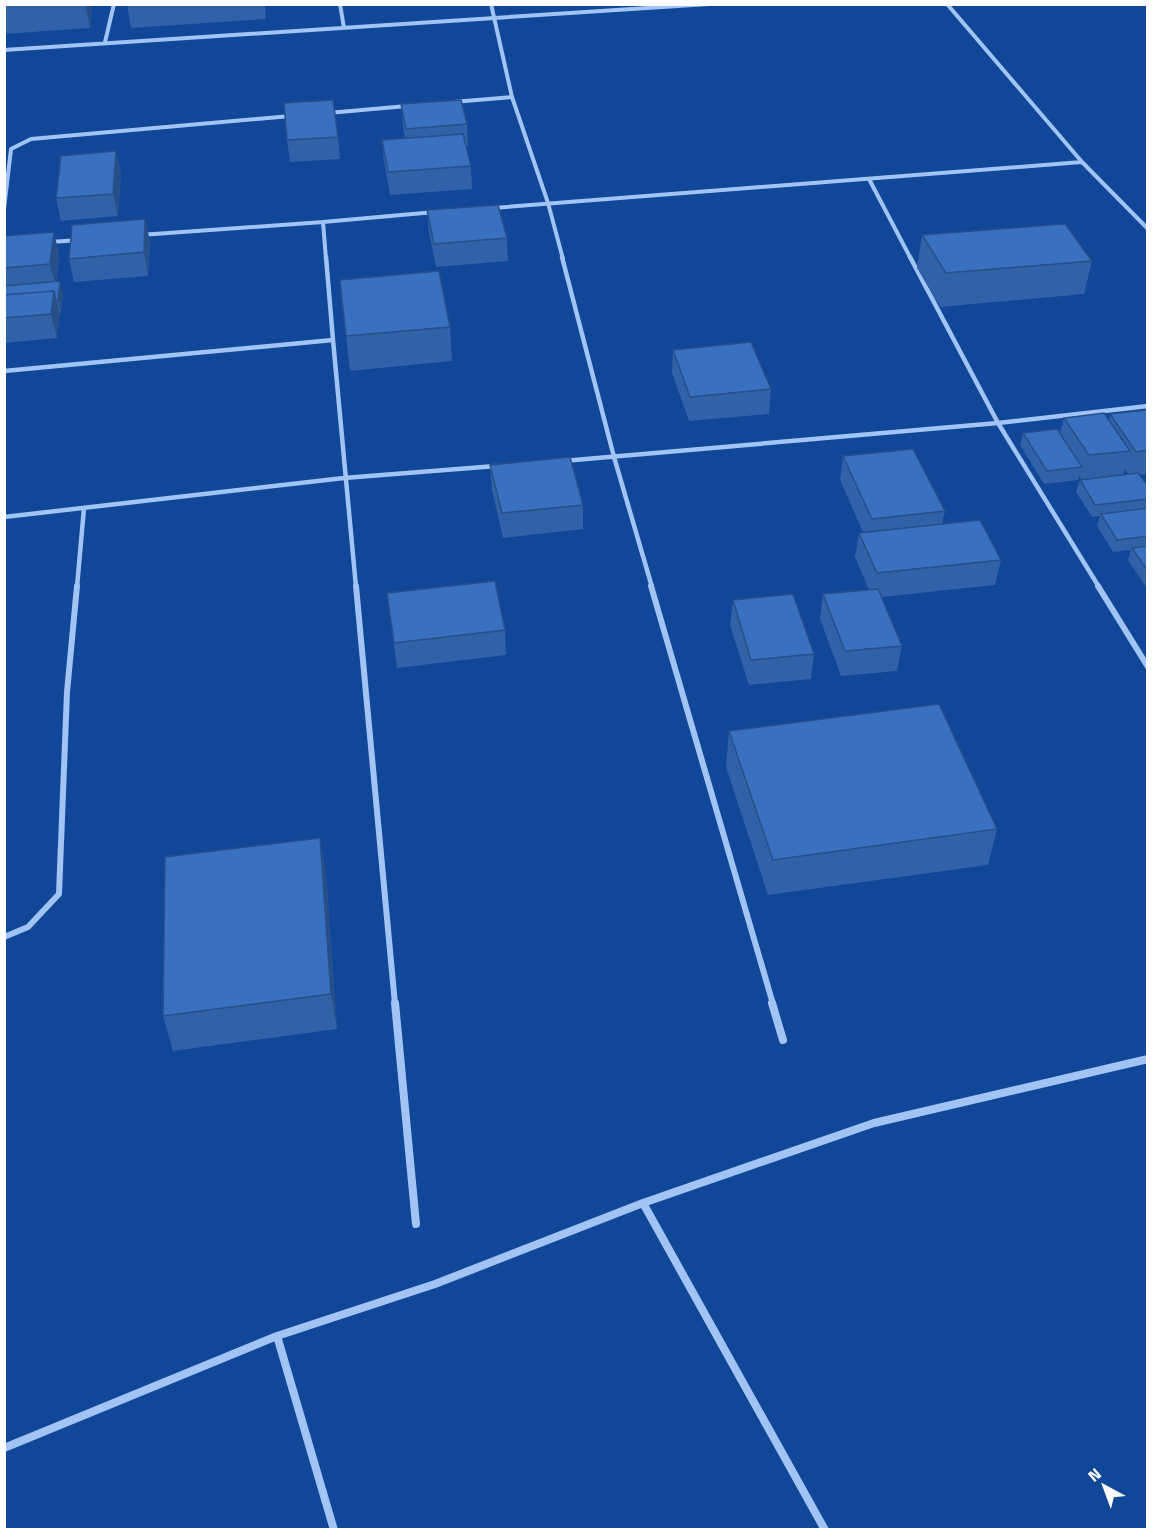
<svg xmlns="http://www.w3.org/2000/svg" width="1152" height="1534" viewBox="0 0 1152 1534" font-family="'Titillium Web',sans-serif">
	<rect width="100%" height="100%" fill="#104798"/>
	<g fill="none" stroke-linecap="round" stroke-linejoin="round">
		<path stroke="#a1c4f4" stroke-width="4" d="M 340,4 L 344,28
			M 491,4 L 512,97 L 548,203 L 563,259
			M 947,4 L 1082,162 L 1148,229
			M 105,42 L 114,4
			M 4,50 L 709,4
			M 453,102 L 512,97
			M 328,113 L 407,106
			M 869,179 L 911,259
			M 493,208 L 1082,162
			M 4,209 L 11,149 L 31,139 L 291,116
			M 140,235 L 323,222
			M 50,242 L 79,240
			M 326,259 L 323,222 L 435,212"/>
		<path stroke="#a1c4f4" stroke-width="4.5" d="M 562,257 L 614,457 L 652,587
			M 910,257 L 998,423 L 1099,587
			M 333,340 L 356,587
			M 4,371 L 333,340 L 326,257
			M 563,461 L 998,423 L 1148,406
			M 4,517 L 344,478 L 496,466
			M 77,587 L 84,508"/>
		<path stroke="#a1c4f4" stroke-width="6" d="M 356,586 L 395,1004
			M 651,586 L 773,1004
			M 1098,586 L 1148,667
			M 4,937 L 28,927 L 59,894 L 67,692 L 77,586"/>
		<path stroke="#a1c4f4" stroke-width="8" d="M 395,1003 L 416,1224
			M 772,1003 L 783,1040
			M 643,1203 L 825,1530
			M 277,1336 L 334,1530
			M 4,1448 L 277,1336 L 435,1284 L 643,1203 L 874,1123 L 1148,1059"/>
	</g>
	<path fill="#3161a6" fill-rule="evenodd" d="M 4,4 L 92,4 L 90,28 L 4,34 Z
		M 127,4 L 265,4 L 266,19 L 131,28 Z
		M 401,104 L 467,124 L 468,146 L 466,147 L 471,166 L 472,189 L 390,195 L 384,162 L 382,140 L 405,139 L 403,126 Z
		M 338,137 L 340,159 L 290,162 L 287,140 Z
		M 116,151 L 121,174 L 118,216 L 61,221 L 56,198 Z
		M 427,210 L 507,238 L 508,261 L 436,267 L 429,233 Z
		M 145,219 L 150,242 L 148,276 L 74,282 L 69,259 Z
		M 54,232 L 59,255 L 57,281 L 63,293 L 61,313 L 59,313 L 57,338 L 4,343 L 4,236 Z
		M 922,235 L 1092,261 L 1084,294 L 940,307 L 917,268 Z
		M 340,280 L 450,327 L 452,361 L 350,371 Z
		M 673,350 L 771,389 L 769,414 L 689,421 L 672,373 Z
		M 1148,410 L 1148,474 L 1139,475 L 1148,486 L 1148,587 L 1146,587 L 1128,560 L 1131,550 L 1113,552 L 1097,526 L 1100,516 L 1092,517 L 1076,492 L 1080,480 L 1082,480 L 1079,476 L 1078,480 L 1044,484 L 1020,445 L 1023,433 L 1060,433 L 1064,418 L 1109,420 L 1110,414 ZM 1125,469 L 1128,474 L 1123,475 Z
		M 843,456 L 945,511 L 942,524 L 1001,560 L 995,585 L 882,597 L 902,646 L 897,671 L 841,676 L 820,619 L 823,594 L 869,590 L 855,557 L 859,533 L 863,532 L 840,480 Z
		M 490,465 L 583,505 L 583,529 L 503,538 L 492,490 Z
		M 387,593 L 505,630 L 506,655 L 397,668 Z
		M 733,600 L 814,654 L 811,679 L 749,685 L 730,625 Z
		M 729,731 L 997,829 L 988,865 L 768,895 L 726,767 Z
		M 326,873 L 337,1029 L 173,1051 L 163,1016 Z"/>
	<path fill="#284f87" d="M 85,4 L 92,4 L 90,28 Z
		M 116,151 L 121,174 L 118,216 L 113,194 Z
		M 145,219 L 150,242 L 148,276 L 144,252 Z
		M 54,232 L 59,255 L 56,288 L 50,264 Z
		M 60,281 L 63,293 L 61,313 L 58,301 Z
		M 54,291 L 60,314 L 57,338 L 51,314 Z
		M 320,838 L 326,873 L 337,1029 L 331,994 Z"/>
	<path fill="#3971c1" stroke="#284f87" stroke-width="1.5" d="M 333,100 L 338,137 L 287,140 L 284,103 Z
		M 461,100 L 467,124 L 406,129 L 401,104 Z
		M 463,134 L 471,166 L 388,172 L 382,140 Z
		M 116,151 L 113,194 L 56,198 L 61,156 Z
		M 498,205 L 507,238 L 434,244 L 427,210 Z
		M 145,219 L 144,252 L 69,259 L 72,225 Z
		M 1065,224 L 1092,261 L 946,273 L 922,235 Z
		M 54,232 L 50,264 L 4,268 L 4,236 Z
		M 439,271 L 450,327 L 346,336 L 340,280 Z
		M 60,281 L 58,301 L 56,301 L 54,291 L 4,295 L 4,286 Z
		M 54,291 L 51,314 L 4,318 L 4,295 Z
		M 751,342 L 771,389 L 690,397 L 673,350 Z
		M 1148,410 L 1148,450 L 1136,452 L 1110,414 Z
		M 1104,413 L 1130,451 L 1089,455 L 1064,418 Z
		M 1057,429 L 1082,467 L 1047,471 L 1023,433 Z
		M 913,449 L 945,511 L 872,519 L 843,456 Z
		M 570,457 L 583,505 L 502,513 L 490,465 Z
		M 1138,473 L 1148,486 L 1148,499 L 1095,505 L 1080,480 Z
		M 1148,508 L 1148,536 L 1117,540 L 1101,514 Z
		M 980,520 L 1001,560 L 877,573 L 859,533 Z
		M 1148,546 L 1148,571 L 1132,548 Z
		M 495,581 L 505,630 L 394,643 L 387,593 Z
		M 878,589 L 902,646 L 845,651 L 823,594 Z
		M 793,594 L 814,654 L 751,660 L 733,600 Z
		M 939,704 L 997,829 L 773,860 L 729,731 Z
		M 320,838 L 331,994 L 163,1016 L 165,857 Z"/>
	<rect width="1152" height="1534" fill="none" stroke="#ffffff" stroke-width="12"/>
	<g transform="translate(1104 1486) rotate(319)" stroke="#104798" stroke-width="4.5" paint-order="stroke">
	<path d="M0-4.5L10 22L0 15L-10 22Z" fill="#ffffff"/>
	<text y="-9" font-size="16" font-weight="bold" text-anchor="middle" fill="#ffffff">N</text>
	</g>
</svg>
